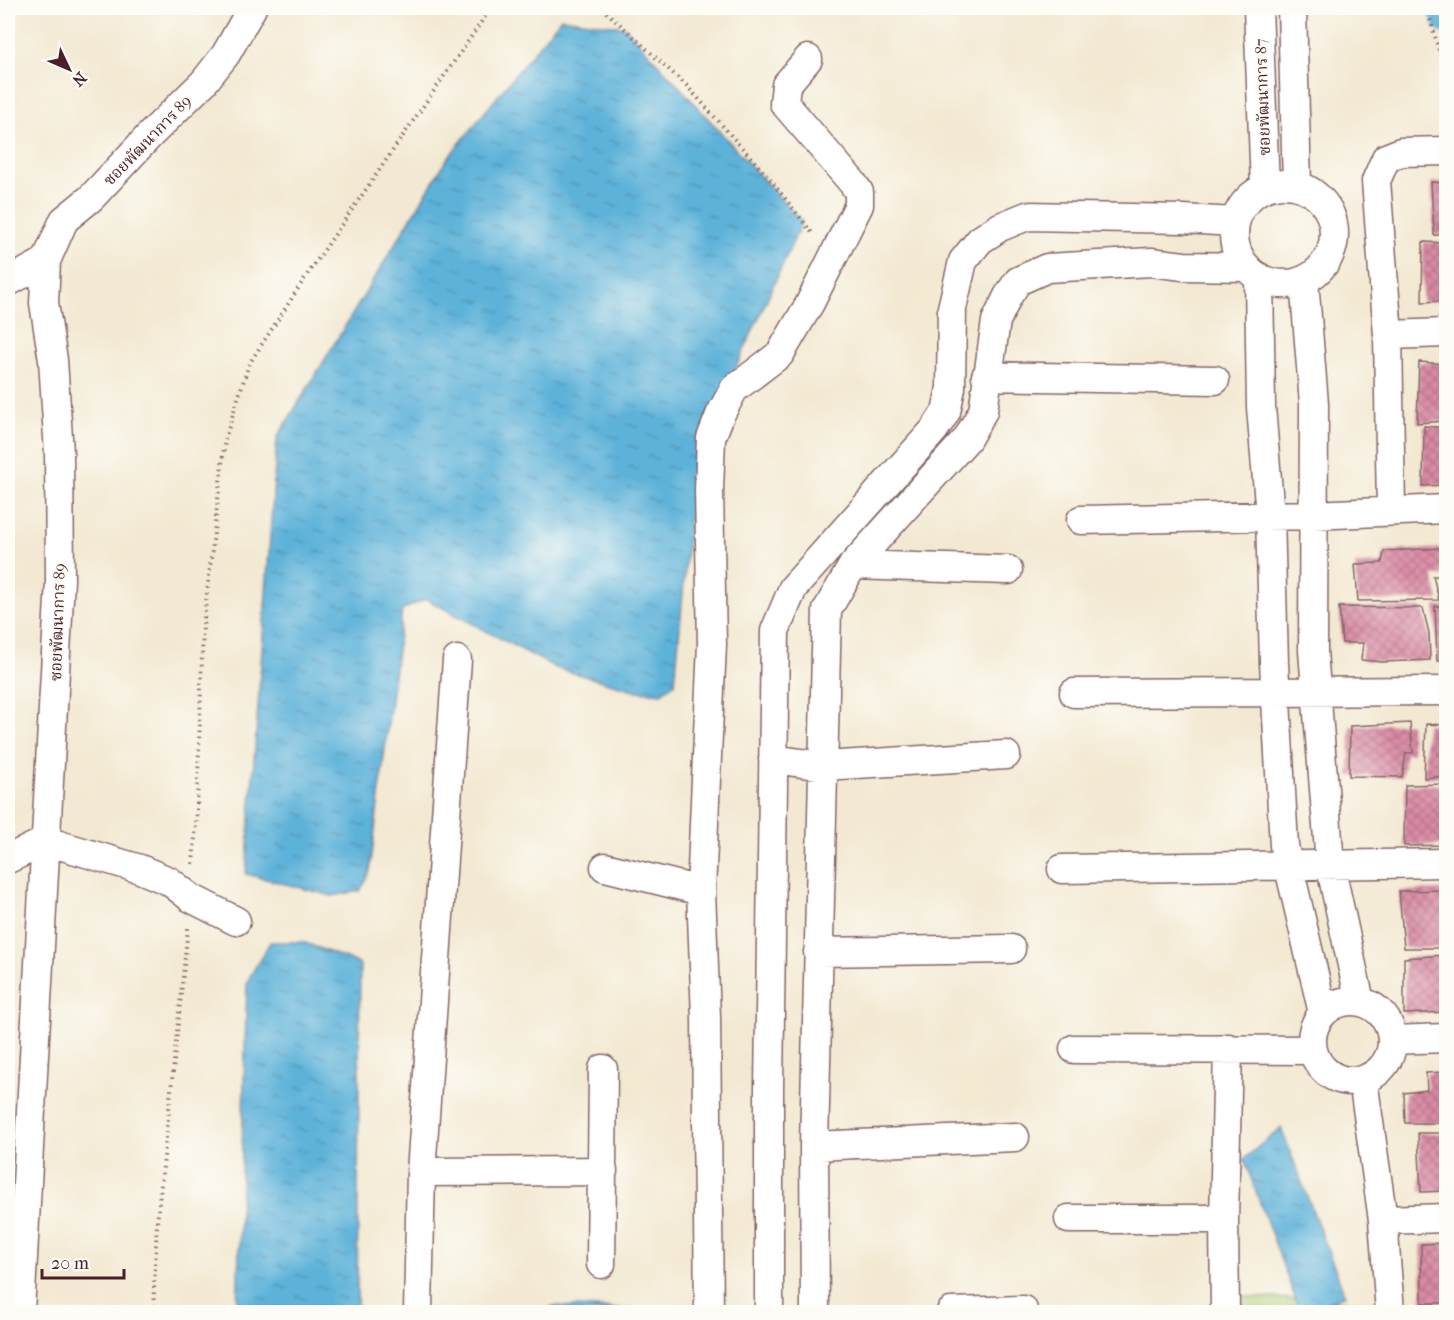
<svg xmlns="http://www.w3.org/2000/svg" width="1454" height="1320" viewBox="0 0 1454 1320" font-family="'IM FELL French Canon','Noto Serif Thai',serif">
	<defs>
		<pattern id="water-ripples" width="26" height="14" patternUnits="userSpaceOnUse" patternTransform="scale(1.5)"><rect width="26" height="14" fill="#5db2d9"/><path d="M2 4q2-2 4 0t4 0M15 11q2-2 4 0t4 0" fill="none" stroke="#4f90b0"/></pattern>
		<pattern id="building-cross-hatch" width="8" height="8" patternUnits="userSpaceOnUse" patternTransform="scale(1.5)"><rect width="8" height="8" fill="#da8aa4"/><path d="M0 0l8 8M0 8l8-8" fill="none" stroke="#b37086"/></pattern>
	</defs>
	<rect width="100%" height="100%" fill="#fdfcf7"/>
	<filter id="ink" filterUnits="userSpaceOnUse"><feTurbulence type="fractalNoise" baseFrequency=".0167" numOctaves="2"/><feDisplacementMap in="SourceGraphic" scale="12" xChannelSelector="R" yChannelSelector="G"/><feConvolveMatrix kernelMatrix="1 2 1 2 8 2 1 2 1" color-interpolation-filters="sRGB"/></filter>
	<filter id="wash" filterUnits="userSpaceOnUse"><feTurbulence type="fractalNoise" baseFrequency=".008" numOctaves="4" result="noise"/><feDisplacementMap in="SourceGraphic" scale="24" xChannelSelector="R" yChannelSelector="G"/><feGaussianBlur stdDeviation="1.35" result="paint"/><feColorMatrix in="noise" values="0 0 0 0 0 0 0 0 0 0 0 0 0 0 0 0 0 1.4 0 .05"/><feComposite in="paint" operator="in"/></filter>
	<g filter="url(#wash)">
		<rect width="100%" height="100%" fill="#f3e9d2"/>
		<path fill="#abcd76" stroke="#7a7650" stroke-width="1.5" d="M 1233,1296 L 1390,1304 L 1390,1312 L 1233,1312 Z"/>
		<path fill="url(#water-ripples)" stroke="#546882" stroke-width="1.5" d="M 561,18 L 625,27 L 802,222 L 695,458 L 675,683 L 661,693 L 637,691 L 556,668 L 426,599 L 402,610 L 370,871 L 360,891 L 332,896 L 246,874 L 277,438 L 447,159 Z
			M 270,942 L 303,942 L 360,964 L 357,1312 L 237,1312 L 247,982 Z
			M 1281,1128 L 1345,1295 L 1302,1312 L 1300,1312 L 1244,1159 Z
			M 552,1306 L 640,1310 L 640,1312 L 552,1312 Z"/>
		<g fill="none" stroke-linecap="round" stroke-linejoin="round">
			<path stroke="#5db2d9" stroke-width="28" d="M 1442,8 L 1446,20"/>
		</g>
		<g id="blocks">
			<path fill="url(#building-cross-hatch)" d="M 1431,182 L 1446,183 L 1446,235 L 1434,235 Z
				M 1423,242 L 1446,243 L 1446,301 L 1422,302 Z
				M 1419,362 L 1446,364 L 1446,421 L 1417,423 Z
				M 1424,426 L 1446,428 L 1446,485 L 1423,486 Z
				M 1445,548 L 1442,576 L 1433,576 L 1439,600 L 1358,601 L 1355,564 L 1382,563 L 1384,551 Z
				M 1435,606 L 1446,607 L 1446,661 L 1437,661 Z
				M 1339,607 L 1423,608 L 1429,633 L 1430,660 L 1383,662 L 1361,660 L 1363,643 L 1342,643 Z
				M 1410,723 L 1413,753 L 1406,753 L 1402,777 L 1349,776 L 1350,726 Z
				M 1426,724 L 1446,725 L 1446,776 L 1424,778 Z
				M 1446,784 L 1446,845 L 1404,846 L 1405,785 Z
				M 1443,890 L 1444,896 L 1446,895 L 1446,948 L 1404,948 L 1399,891 Z
				M 1446,955 L 1446,1012 L 1404,1014 L 1404,958 Z
				M 1446,1072 L 1446,1123 L 1405,1123 L 1404,1093 L 1427,1090 L 1426,1073 Z
				M 1418,1133 L 1446,1133 L 1446,1191 L 1421,1192 Z
				M 1446,1243 L 1446,1303 L 1422,1303 L 1421,1244 Z
				M 1446,1307 L 1446,1312 L 1419,1312 L 1418,1308 Z"/>
		</g>
	</g>
	<g filter="url(#ink)">
		<use href="#blocks" fill-opacity="0" stroke="#856665" stroke-width="1.5"/>
		<g fill="none" stroke-linecap="round" stroke-linejoin="round">
			<g stroke="#856665" stroke-width="31">
				<path id="minor" d="M 1258,8 L 1265,187
					M 1292,8 L 1297,185
					M1234 234a50 50 0 1 1 100 0a50 50 0 1 1-100 0Z
					M 1259,277 L 1261,407 L 1270,516 L 1274,663 L 1284,846 L 1323,1013
					M 1304,280 L 1314,404 L 1313,651 L 1330,864 L 1360,1002
					M 8,282 L 46,261
					M 1388,335 L 1446,333
					M 986,376 L 1215,380
					M 1391,510 L 1388,335 L 1376,181 L 1386,158 L 1401,152 L 1446,151
					M 1081,520 L 1313,515 L 1446,509
					M 853,565 L 1008,570
					M 1074,693 L 1446,691
					M 773,759 L 823,766 L 1006,755
					M 8,859 L 46,841 L 140,869 L 169,881 L 191,898 L 236,921
					M 605,867 L 701,891
					M 1062,869 L 1446,863
					M 818,952 L 1011,949
					M1312 1041a40 40 0 1 1 80 0a40 40 0 1 1-80 0Z
					M 1392,1040 L 1446,1038
					M 1074,1049 L 1312,1050
					M 1363,1080 L 1383,1220 L 1390,1312
					M 814,1146 L 1015,1137
					M 421,1172 L 603,1171
					M 1069,1219 L 1224,1219
					M 1383,1220 L 1446,1218
					M 601,1264 L 603,1069
					M 20,1312 L 60,580 L 59,453 L 53,360 L 44,303 L 46,261 L 64,220 L 91,198 L 150,135 L 204,82 L 226,54 L 252,8
					M 418,1312 L 421,1172 L 457,660
					M 709,1312 L 706,1018 L 701,891 L 712,644 L 709,490 L 711,438 L 720,415 L 734,389 L 780,354 L 810,303 L 859,205 L 859,192 L 852,182 L 784,103 L 786,85 L 808,59
					M 769,1312 L 769,1090 L 775,631 L 793,588 L 934,430 L 946,412 L 951,388 L 952,308 L 963,261 L 980,240 L 1000,227 L 1027,216 L 1183,219 L 1235,222
					M 815,1312 L 814,1146 L 827,610 L 853,565 L 967,439 L 983,411 L 996,321 L 1008,296 L 1018,281 L 1047,268 L 1151,262 L 1184,266 L 1247,267
					M 951,1312 L 1023,1310
					M 1225,1312 L 1224,1219 L 1228,1048"/>
			</g>
			<path stroke="#856665" stroke-width="4" stroke-dasharray="1.5 4.5" stroke-linecap="butt" d="M 602,8 L 687,86 L 769,178 L 813,234
				M 1427,8 L 1440,54 L 1446,62
				M 193,864 L 197,809 L 203,627 L 225,439 L 249,364 L 309,272 L 491,8
				M 153,1312 L 157,1223 L 188,928"/>
			<use href="#minor" stroke="#fff" stroke-width="28"/>
		</g>
	</g>
	<g text-anchor="middle" stroke-width="4.5" stroke-linejoin="round" paint-order="stroke">
		<g font-size="16" fill="#4a1f2b" stroke="#fdfcf7">
			<text transform="translate(1262 97) rotate(-92)" y="6">ซอยพัฒนาการ 87</text>
			<text transform="translate(147 140) rotate(-46)" y="6">ซอยพัฒนาการ 89</text>
			<text transform="translate(57 622) rotate(-88)" y="6">ซอยพัฒนาการ 89</text>
		</g>
	</g>
	<rect width="1454" height="1320" fill="none" stroke="#fdfcf7" stroke-width="30"/>
	<g transform="translate(69 69) rotate(134)" stroke="#fdfcf7" stroke-width="4.5" paint-order="stroke">
	<path d="M0-4.5L10 22L0 15L-10 22Z" fill="#4a1f2b"/>
	<text y="-9" font-size="16" font-weight="bold" text-anchor="middle" fill="#4a1f2b">N</text>
	</g>
	<path d="M42 1269v9h82v-9" fill="none" stroke="#4a1f2b" stroke-width="3"/>
	<text x="51" y="1269" font-size="18" fill="#4a1f2b" stroke="#fdfcf7" stroke-width="4.5" paint-order="stroke">20 m</text>
</svg>
